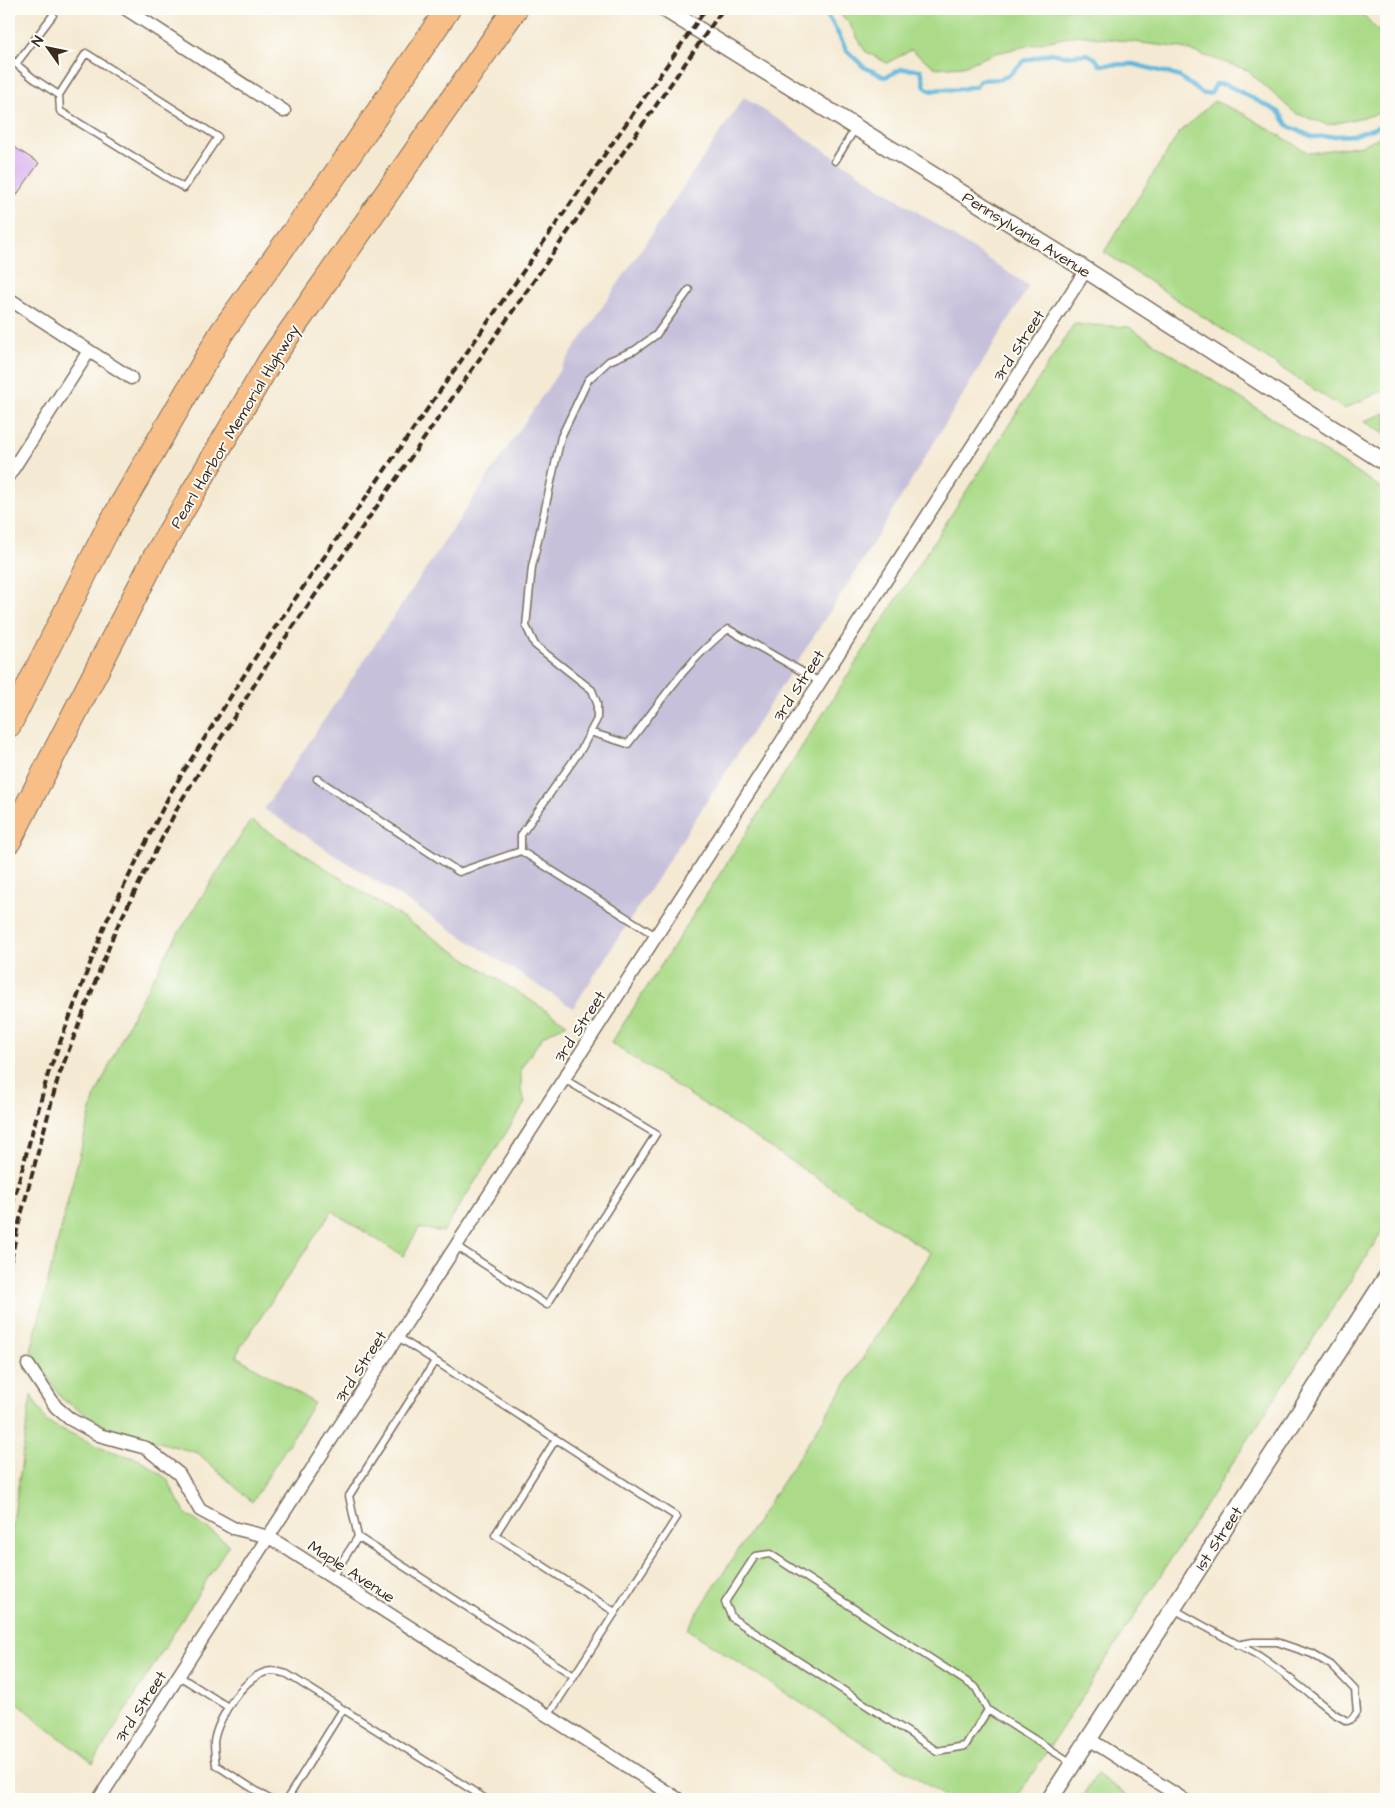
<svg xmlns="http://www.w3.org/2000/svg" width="1395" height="1808" viewBox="0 0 1395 1808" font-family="'Architects Daughter',sans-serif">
	<rect width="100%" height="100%" fill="#fdfcf7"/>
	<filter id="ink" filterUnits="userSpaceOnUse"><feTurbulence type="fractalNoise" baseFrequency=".02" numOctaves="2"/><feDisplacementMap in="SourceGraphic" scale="10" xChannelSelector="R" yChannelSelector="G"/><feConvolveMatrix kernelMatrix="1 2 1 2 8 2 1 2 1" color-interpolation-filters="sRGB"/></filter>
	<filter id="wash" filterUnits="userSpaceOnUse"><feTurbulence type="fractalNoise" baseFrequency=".0096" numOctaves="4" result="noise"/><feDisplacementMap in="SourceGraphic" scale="20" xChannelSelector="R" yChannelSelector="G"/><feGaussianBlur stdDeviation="1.12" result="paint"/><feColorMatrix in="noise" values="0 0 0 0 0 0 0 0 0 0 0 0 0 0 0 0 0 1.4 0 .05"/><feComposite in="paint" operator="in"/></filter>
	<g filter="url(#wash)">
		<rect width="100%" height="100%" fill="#f4e9d2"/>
		<path fill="#c6c0da" d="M 744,97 L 1029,286 L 856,571 L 573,1008 L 264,809 Z"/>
		<path fill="#abdb89" stroke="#738254" d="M 836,9 L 1358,9 L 1382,35 L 1386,37 L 1386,110 L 1382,113 L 1328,125 L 1295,113 L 1247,70 L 1182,48 L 1077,35 L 996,53 L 963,66 L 936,68 L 911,50 L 887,63 L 865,51 L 849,23 Z
			M 1214,101 L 1244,114 L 1309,153 L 1362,145 L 1386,134 L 1386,392 L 1380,392 L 1344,409 L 1104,252 L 1179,133 Z
			M 1074,324 L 1129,327 L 1386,491 L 1386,1226 L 1016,1799 L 949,1799 L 687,1629 L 931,1253 L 611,1043 Z
			M 1386,413 L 1386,435 L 1364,421 Z
			M 251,820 L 567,1024 L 543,1036 L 521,1068 L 521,1091 L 525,1103 L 443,1232 L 419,1228 L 403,1256 L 332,1211 L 240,1348 L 236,1356 L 314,1403 L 252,1502 L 198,1453 L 105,1427 L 62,1399 L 31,1351 L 68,1200 L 94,1099 L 132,1016 L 176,937 Z
			M 31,1395 L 47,1422 L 104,1449 L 141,1460 L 167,1479 L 185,1513 L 229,1544 L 93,1763 L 43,1725 L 20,1704 L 9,1701 L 9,1551 Z
			M 1097,1774 L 1133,1799 L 1081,1799 Z"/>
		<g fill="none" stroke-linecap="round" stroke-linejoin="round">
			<path stroke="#5eb7dc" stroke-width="4.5" d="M 822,9 L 833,24 L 847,51 L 864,67 L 885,77 L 902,69 L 921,70 L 925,87 L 931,91 C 941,87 949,91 960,89 C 966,88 970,86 976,87 L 980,80 L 1001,79 L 1009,75 L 1024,61 L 1051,53 L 1064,56 L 1087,54 L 1095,58 L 1100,65 L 1133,64 L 1168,73 L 1180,77 L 1203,94 L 1211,93 L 1216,84 L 1227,85 L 1279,112 L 1288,126 L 1313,137 L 1355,135 L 1386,124
				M 1382,9 L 1386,17"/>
		</g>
		<g id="blocks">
			<path fill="#d7a9f0" d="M 9,144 L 39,163 L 9,206 Z"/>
		</g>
	</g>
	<g filter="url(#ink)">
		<use href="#blocks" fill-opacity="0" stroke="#7c6d5d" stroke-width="1"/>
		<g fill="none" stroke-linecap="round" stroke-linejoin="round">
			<g stroke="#7c6d5d" stroke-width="9">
				<path id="service" d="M 86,53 L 218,137 L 184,188 L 60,111 L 59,95 Z
					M 9,58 L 33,78 L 59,95
					M 16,64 L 53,15 L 51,9
					M 835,161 L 855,129
					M 590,732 L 628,744 C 659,704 687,660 728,629 L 820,682
					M 317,779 L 459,872 L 521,851
					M 656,936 L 521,851 L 521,835 L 582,748 L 597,719 L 597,703 L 592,690 L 535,645 L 526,626 L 532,567 L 561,437 L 588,380 L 609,361 L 635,350 L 656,335 L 689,290
					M 456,1246 L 547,1305 L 656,1134 L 564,1079
					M 398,1337 L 677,1517 L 548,1716
					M 435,1361 L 349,1496 L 358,1537 L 574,1676
					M 556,1439 L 495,1535 L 615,1612
					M 332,1577 L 358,1537
					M 1174,1609 C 1202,1626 1231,1640 1259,1656 C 1285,1673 1309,1694 1333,1713 L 1347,1721 L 1352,1719 L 1357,1712 L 1355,1690 L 1331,1665 L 1312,1654 L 1277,1642 L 1253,1642 L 1237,1645
					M 179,1676 L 228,1707
					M 988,1710 L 965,1746 L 937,1751 L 732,1618 L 725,1602 L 755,1556 L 770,1554 L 976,1688 L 988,1710 L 1072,1763
					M 269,1799 L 216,1765 C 215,1758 214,1749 214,1742 C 217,1718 246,1672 272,1671 C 277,1671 283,1673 287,1674 L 486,1799
					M 287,1799 L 343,1709"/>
			</g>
			<g stroke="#7c6d5d" stroke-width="15">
				<path id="minor" d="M 126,9 L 284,111
					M 9,299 L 131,378
					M 9,475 L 89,351
					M 28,1365 L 56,1407 L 70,1419 L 99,1435 L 146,1448 L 179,1474 L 200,1510 L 233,1528 L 269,1537 L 678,1799
					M 1089,1739 L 1183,1799
					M 99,1799 L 1086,270"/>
			</g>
			<g stroke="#7c6d5d" stroke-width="19">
				<path id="tertiary" d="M 665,9 L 1086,270 L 1386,463
					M 1050,1799 L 1386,1278"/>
			</g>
			<g stroke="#7c6d5d" stroke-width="26">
				<path id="motorway" d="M 9,725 L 107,530 L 222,332 L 347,158 L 448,9
					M 9,841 L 155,557 L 270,361 L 515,9"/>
			</g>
			<use href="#service" stroke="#fff" stroke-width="6"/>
			<use href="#minor" stroke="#fff" stroke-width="12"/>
			<use href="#tertiary" stroke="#fff" stroke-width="16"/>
			<use href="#motorway" stroke="#f7be87" stroke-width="24"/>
			<path stroke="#3b2a1e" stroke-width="4" stroke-dasharray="8 4" stroke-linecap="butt" d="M 9,1217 L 48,1074 L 106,922 L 172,790 L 265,642 L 706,9
				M 9,1272 L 17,1230 L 58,1078 L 116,929 L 181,801 L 272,657 L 723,9"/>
		</g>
	</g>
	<g text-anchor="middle" stroke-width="4" stroke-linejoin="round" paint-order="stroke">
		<g font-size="16" fill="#3b2a1e" stroke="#fdfcf7">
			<text transform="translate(1027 234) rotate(32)" y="6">Pennsylvania Avenue</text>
			<text transform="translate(1018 345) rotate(-57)" y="6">3rd Street</text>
			<text transform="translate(234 426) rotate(-59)" y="6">Pearl Harbor Memorial Highway</text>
			<text transform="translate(798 685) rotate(-57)" y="6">3rd Street</text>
			<text transform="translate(579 1026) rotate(-57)" y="6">3rd Street</text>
			<text transform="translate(360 1366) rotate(-57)" y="6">3rd Street</text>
			<text transform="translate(1218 1538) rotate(-57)" y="6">1st Street</text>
			<text transform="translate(352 1571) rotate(33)" y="6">Maple Avenue</text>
			<text transform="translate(140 1706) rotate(-57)" y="6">3rd Street</text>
		</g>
	</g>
	<rect width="1395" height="1808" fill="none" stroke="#fdfcf7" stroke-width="30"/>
	<g transform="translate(48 48) rotate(303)" stroke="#fdfcf7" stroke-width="4" paint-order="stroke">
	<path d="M0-4L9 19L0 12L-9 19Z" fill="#3b2a1e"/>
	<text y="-8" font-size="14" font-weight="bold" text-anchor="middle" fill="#3b2a1e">N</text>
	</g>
</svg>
